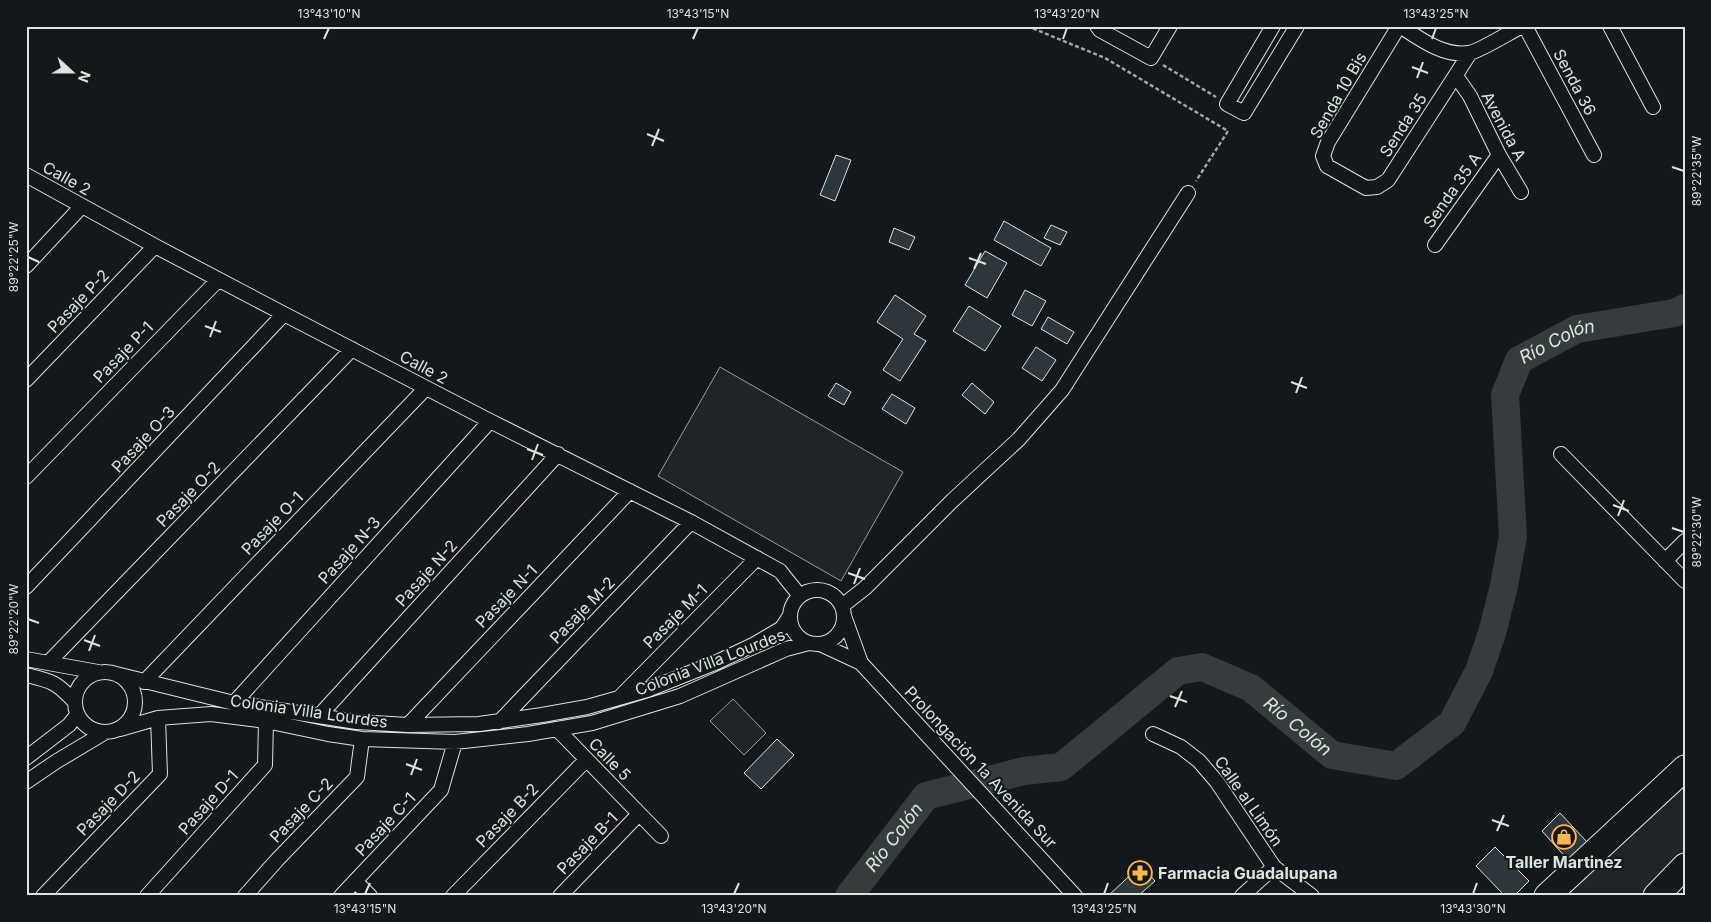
<svg xmlns="http://www.w3.org/2000/svg" width="1711" height="922" viewBox="0 0 1711 922" font-family="Inter,sans-serif">
	<rect width="100%" height="100%" fill="#14181c"/>
	<path fill="#202428" stroke="#939e99" d="M 720,367 L 903,472 L 841,581 L 658,476 Z
		M 733,699 L 766,733 L 744,755 L 710,721 Z
		M 1685,786 L 1685,853 L 1670,872 L 1646,896 L 1566,896 Z"/>
	<g fill="none" stroke-linecap="round" stroke-linejoin="round">
		<path stroke="#363b3e" stroke-width="28" id="s1" d="M 849,896 L 926,796 L 1024,771 L 1061,767 L 1178,671 L 1202,667 L 1251,688 L 1332,755 L 1396,766 L 1452,723 L 1479,671 L 1492,633 L 1504,586 L 1513,536 L 1505,395 L 1519,360 L 1577,329 L 1674,313 L 1685,308"/>
	</g>
	<path fill="#2c363c" stroke="#d8e6dc" d="M 836,155 L 851,160 L 835,201 L 820,195 Z
		M 1004,221 L 1051,248 L 1041,266 L 994,240 Z
		M 1051,225 L 1067,232 L 1060,245 L 1044,238 Z
		M 894,228 L 915,237 L 909,250 L 889,242 Z
		M 985,251 L 1007,263 L 987,298 L 965,285 Z
		M 1025,290 L 1046,301 L 1032,326 L 1012,315 Z
		M 895,295 L 926,316 L 914,334 L 926,341 L 900,381 L 883,370 L 903,339 L 877,322 Z
		M 969,306 L 1001,326 L 985,351 L 953,331 Z
		M 1048,317 L 1074,332 L 1067,344 L 1041,329 Z
		M 1036,347 L 1056,360 L 1042,381 L 1022,368 Z
		M 836,383 L 851,392 L 844,405 L 828,396 Z
		M 972,383 L 994,402 L 985,414 L 962,395 Z
		M 892,394 L 915,408 L 906,424 L 882,409 Z
		M 777,739 L 794,755 L 761,789 L 744,773 Z
		M 1560,813 L 1587,842 L 1568,860 L 1542,831 Z
		M 1495,847 L 1529,881 L 1514,896 L 1505,896 L 1476,866 Z
		M 1141,865 L 1155,881 L 1138,896 L 1108,896 Z"/>
	<g fill="none" stroke-linecap="round" stroke-linejoin="round">
		<g stroke="#d8e6dc" stroke-width="16">
			<path id="street" d="M 1097,26 L 1100,30 L 1151,58 L 1170,26
				M 1273,26 L 1227,104 L 1244,113 L 1297,26
				M 1399,26 L 1328,142 L 1323,156 L 1327,166 L 1366,188 L 1377,187 L 1388,180 L 1470,53
				M 1400,26 C 1420,39 1444,57 1469,53 C 1480,51 1510,32 1522,26
				M 1525,26 L 1594,155
				M 1610,26 L 1653,107
				M 1456,76 L 1470,96 L 1499,155 L 1521,192
				M 26,175 L 155,246 L 284,314 L 490,421 L 691,522 L 780,571 L 800,596
				M 1435,245 L 1499,155
				M 26,266 L 82,206
				M 26,380 L 155,246
				M 1561,454 L 1685,581
				M 26,477 L 218,280
				M 1665,561 L 1685,541
				M 26,587 L 284,314
				M790 617a27 27 0 1 1 54 0a27 27 0 1 1-54 0Z
				M 842,606 L 865,588 L 953,500 L 1019,439 L 1062,390 L 1188,193
				M 844,616 L 861,663 L 1075,896
				M 820,644 L 861,663
				M 26,659 L 98,672
				M 48,663 L 352,349
				M75 702a30 30 0 1 1 60 0a30 30 0 1 1-60 0Z
				M 112,673 L 234,703 L 357,722 L 408,725 L 479,724 L 542,715 L 587,707 L 647,690 L 717,662 L 755,644 L 782,628 L 789,617
				M 26,675 C 52,681 56,682 74,701
				M 144,682 L 426,388
				M 619,698 L 757,558
				M 234,703 L 490,421
				M 319,716 L 558,454
				M 499,722 L 691,522
				M 408,725 L 630,491
				M 120,729 L 158,718 L 211,714 L 266,721 L 328,734 L 362,739 L 455,742 L 528,734 L 592,723 L 680,696 L 786,649 L 809,643
				M 557,729 L 661,836
				M 1153,734 L 1181,747 L 1199,761 L 1217,782 L 1274,867 L 1312,896
				M 26,758 L 69,725 L 77,715
				M 26,782 L 57,761 L 104,733
				M 355,881 L 370,896
				M 43,896 L 160,774 L 158,718
				M 147,896 L 265,765 L 266,721
				M 245,896 L 277,860 L 357,777 L 362,739
				M 341,896 L 441,790 L 455,742
				M 453,896 L 586,760
				M 560,896 L 639,814
				M 1242,896 L 1274,867"/>
		</g>
		<g stroke="#d8e6dc" stroke-width="27">
			<path id="highway" d="M 1547,896 L 1685,768
				M 1656,896 L 1685,866"/>
		</g>
		<path stroke="#9da8a2" stroke-width="2.5" stroke-dasharray="4 2.5" stroke-linecap="butt" d="M 1027,26 L 1105,58 L 1228,131 L 1196,181
			M 1163,65 L 1216,97"/>
		<use href="#street" stroke="#14181c" stroke-width="14"/>
		<use href="#highway" stroke="#14181c" stroke-width="25"/>
	</g>
	<path fill="none" stroke="#d8e6dc" stroke-width="2" d="M 324,39 L 329,28M 693,39 L 698,28M 1063,39 L 1067,28M 1432,39 L 1436,28M 1412,67 L 1428,73M 1417,78 L 1423,62M 647,134 L 664,141M 652,146 L 659,129M 1672,167 L 1684,171M 28,257 L 39,262M 969,258 L 986,264M 974,269 L 981,253M 205,326 L 221,332M 210,337 L 216,321M 1291,382 L 1307,388M 1296,393 L 1302,377M 527,449 L 543,455M 532,460 L 538,444M 1613,505 L 1629,511M 1618,516 L 1624,500M 1672,528 L 1684,532M 848,573 L 865,579M 854,584 L 860,568M 28,619 L 39,623M 84,640 L 100,646M 89,651 L 95,635M 1170,696 L 1187,702M 1175,707 L 1182,691M 406,764 L 422,770M 411,775 L 417,759M 1492,820 L 1509,826M 1497,831 L 1504,815M 365,894 L 370,883M 734,894 L 739,883M 1104,894 L 1108,883M 1473,894 L 1477,883"/>
	<defs>
		<g id="shop-ring" transform="scale(1.25)"><circle r="9.5" fill="#14181c" stroke="#ffb74d" stroke-width="1.5"/><path d="M-5-2.5h2.3a2.7 3.5 0 0 1 5.4 0H5L5.5 6h-11ZM-1.5-2.5h3a1.5 2.3 0 0 0-3 0Z" fill="#ffb74d"/></g>
		<g id="pharmacy-ring" transform="scale(1.25)"><circle r="9.5" fill="#14181c" stroke="#ffb74d" stroke-width="1.5"/><path d="M-2-6h4v4h4v4h-4v4h-4v-4h-4v-4h4Z" fill="#ffb74d"/></g>
	</defs>
	<g fill-rule="evenodd">
		<use href="#shop-ring" x="1564" y="837"/>
		<use href="#pharmacy-ring" x="1140" y="873"/>
	</g>
	<g text-anchor="middle" stroke-width="4" stroke-linejoin="round" paint-order="stroke">
		<g font-size="16" fill="#d8e6dc" stroke="#14181c">
			<text transform="translate(1575 82) rotate(62)" y="6">Senda 36</text>
			<text transform="translate(1338 95) rotate(-60)" y="6">Senda 10 Bis</text>
			<text transform="translate(1403 125) rotate(-57)" y="6">Senda 35</text>
			<text transform="translate(1504 126) rotate(62)" y="6">Avenida A</text>
			<text transform="translate(67 178) rotate(29)" y="6">Calle 2</text>
			<text transform="translate(1452 190) rotate(-55)" y="6">Senda 35 A</text>
			<text transform="translate(78 301) rotate(-46)" y="6">Pasaje P-2</text>
			<text transform="translate(123 352) rotate(-46)" y="6">Pasaje P-1</text>
			<text transform="translate(424 367) rotate(28)" y="6">Calle 2</text>
			<text transform="translate(143 439) rotate(-47)" y="6">Pasaje O-3</text>
			<text transform="translate(188 494) rotate(-46)" y="6">Pasaje O-2</text>
			<text transform="translate(272 523) rotate(-46)" y="6">Pasaje O-1</text>
			<text transform="translate(349 550) rotate(-48)" y="6">Pasaje N-3</text>
			<text transform="translate(426 573) rotate(-48)" y="6">Pasaje N-2</text>
			<text transform="translate(506 596) rotate(-46)" y="6">Pasaje N-1</text>
			<text transform="translate(582 610) rotate(-46)" y="6">Pasaje M-2</text>
			<text transform="translate(675 616) rotate(-45)" y="6">Pasaje M-1</text>
			<text transform="translate(710 662) rotate(-21)" y="6">Colonia Villa Lourdes</text>
			<text transform="translate(309 711) rotate(8)" y="6">Colonia Villa Lourdes</text>
			<text transform="translate(610 759) rotate(46)" y="6">Calle 5</text>
			<text transform="translate(981 767) rotate(47)" y="6">Prolongación 1a Avenida Sur</text>
			<text transform="translate(1249 801) rotate(55)" y="6">Calle al Limón</text>
			<text transform="translate(208 802) rotate(-48)" y="6">Pasaje D-1</text>
			<text transform="translate(108 803) rotate(-46)" y="6">Pasaje D-2</text>
			<text transform="translate(301 810) rotate(-46)" y="6">Pasaje C-2</text>
			<text transform="translate(507 815) rotate(-46)" y="6">Pasaje B-2</text>
			<text transform="translate(385 824) rotate(-47)" y="6">Pasaje C-1</text>
			<text transform="translate(587 843) rotate(-46)" y="6">Pasaje B-1</text>
		</g>
		<g font-size="16" font-weight="bold" fill="#d8e6dc" stroke="#14181c">
			<text x="1564" y="868">Taller Martinez</text>
			<text x="1158" y="879" text-anchor="start">Farmacia Guadalupana</text>
		</g>
		<g font-size="18" font-style="italic" fill="#d8e6dc" stroke="#14181c">
			<text dy="6" stroke="none"><textPath href="#s1" startOffset="1154">Río Colón</textPath></text>
			<text dy="6" stroke="none"><textPath href="#s1" startOffset="554">Río Colón</textPath></text>
			<text dy="6" stroke="none"><textPath href="#s1" startOffset="74">Río Colón</textPath></text>
		</g>
	</g>
	<rect width="1711" height="922" fill="none" stroke="#14181c" stroke-width="55"/>
	<g transform="translate(72 72) rotate(111)" stroke="#14181c" stroke-width="4" paint-order="stroke">
	<path d="M0-4L9 19L0 12L-9 19Z" fill="#d8e6dc"/>
	<text y="-8" font-size="14" font-weight="bold" text-anchor="middle" fill="#d8e6dc">N</text>
	</g>
	<rect x="28" y="28" width="1656" height="866" fill="none" stroke="#d8e6dc" stroke-width="2"/>
	<g font-size="12" text-anchor="middle" fill="#d8e6dc">
		<text x="329" y="18">13°43'10"N</text>
		<text x="698" y="18">13°43'15"N</text>
		<text x="1067" y="18">13°43'20"N</text>
		<text x="1436" y="18">13°43'25"N</text>
		<text transform="translate(1697 171) rotate(-90)" y="4">89°22'35"W</text>
		<text transform="translate(14 257) rotate(-90)" y="4">89°22'25"W</text>
		<text transform="translate(1697 532) rotate(-90)" y="4">89°22'30"W</text>
		<text transform="translate(14 619) rotate(-90)" y="4">89°22'20"W</text>
		<text x="365" y="913">13°43'15"N</text>
		<text x="734" y="913">13°43'20"N</text>
		<text x="1104" y="913">13°43'25"N</text>
		<text x="1473" y="913">13°43'30"N</text>
	</g>
</svg>
